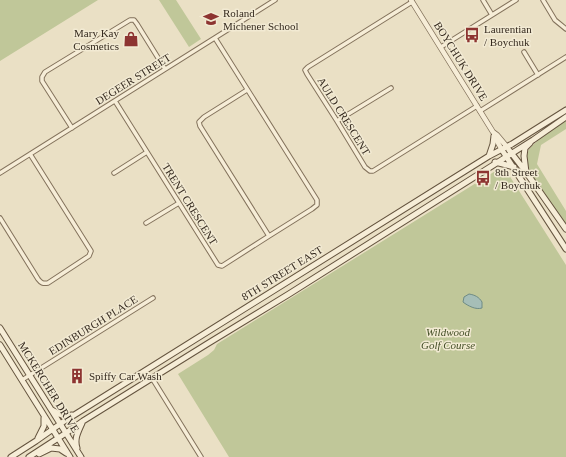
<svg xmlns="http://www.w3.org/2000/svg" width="566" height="457" viewBox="0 0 566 457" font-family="Georgia,serif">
	<rect width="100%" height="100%" fill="#eae0c5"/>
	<path fill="#c0c799" d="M 0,0 L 98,0 L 0,61 Z
		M 159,0 L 176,0 L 201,39 L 189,47 Z
		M 566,121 L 566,129 L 541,145 L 537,164 L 566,211 L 566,225 L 531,175 L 527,161 L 527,155 L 529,149 L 532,146 L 545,134 Z
		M 497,170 L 507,172 L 566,265 L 566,457 L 229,457 L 178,374 L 208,355 L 214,350 L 217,344 Z"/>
	<path fill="#a6beb7" stroke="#6e8b85" d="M 469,294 C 475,295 479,297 482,302 L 482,308 C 476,310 468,306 463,302 L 464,297 Z"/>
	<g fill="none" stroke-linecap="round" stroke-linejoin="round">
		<g stroke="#83725c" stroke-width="5.5">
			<path id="minor" d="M 483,0 L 492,15
				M 543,0 L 555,20 L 566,29
				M 412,2 L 308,67 L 305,70 L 307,74 L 337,121 L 365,167 L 370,171 L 373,171 L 477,106
				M 441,47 L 516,0
				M 524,52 L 538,75
				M 247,90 L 204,117 L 199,122 L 200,126 L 269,236
				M 115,101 L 218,265 L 222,266 L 269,236 L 312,209 L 317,205 L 317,200 L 215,38
				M 480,111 L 566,57
				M 337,121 L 391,88
				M 72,128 L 42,81 L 42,77 L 45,72 L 130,20 L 134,20 L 137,24 L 165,69
				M 0,173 L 275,0
				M 114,173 L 147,152
				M 0,218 L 38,279 C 41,283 43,284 48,283 L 89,256 L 91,251 L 30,154
				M 146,223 L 179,203
				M 152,378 L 201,457
				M 22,380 L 153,298"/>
		</g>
		<g stroke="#83725c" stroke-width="6">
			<path id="tertiary" d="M 411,0 L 493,132 L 497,135 L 507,147
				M 494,136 L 502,150"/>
		</g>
		<g stroke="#65543f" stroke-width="7">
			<path id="secondary" d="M 502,150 L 566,249
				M 509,150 L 526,172 L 566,229
				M 489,156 L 493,144 L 494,136
				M 495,162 L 514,167
				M 526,172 L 524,156 L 525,148 L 530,143
				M 0,328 L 81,457
				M 0,345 L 70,457
				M 52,410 C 61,415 63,417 72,415
				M 38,438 L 44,426 L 44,418
				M 77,448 C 74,439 78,432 82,423
				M 39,454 L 51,448 L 60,449 L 66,453
				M 11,457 L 36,441 L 63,422 L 489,156 L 512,144 L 566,110
				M 29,457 L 66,433 L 83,421 L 207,344 L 289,294 L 533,140 L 566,117"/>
		</g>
		<use href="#minor" stroke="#f6edd7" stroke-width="3.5"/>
		<use href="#tertiary" stroke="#f6edd7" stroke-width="4.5"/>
		<use href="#secondary" stroke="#f6edd7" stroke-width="5"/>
	</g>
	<defs>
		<g id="school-bare" transform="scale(1.2)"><path d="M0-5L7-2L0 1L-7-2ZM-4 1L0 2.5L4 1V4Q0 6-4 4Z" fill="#8d3431" stroke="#f2ead3" stroke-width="2.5" paint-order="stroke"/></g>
		<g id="bus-bare" transform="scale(1.2)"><path d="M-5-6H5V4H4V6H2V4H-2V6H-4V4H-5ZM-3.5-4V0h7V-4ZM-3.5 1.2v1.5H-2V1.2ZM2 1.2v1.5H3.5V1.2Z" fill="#8d3431" stroke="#f2ead3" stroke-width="2.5" paint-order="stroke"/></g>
		<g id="shop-bare" transform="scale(1.2)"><path d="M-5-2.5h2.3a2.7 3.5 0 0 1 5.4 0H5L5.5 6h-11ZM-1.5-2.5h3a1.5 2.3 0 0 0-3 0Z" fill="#8d3431" stroke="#f2ead3" stroke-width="2.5" paint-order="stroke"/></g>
		<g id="building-bare" transform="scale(1.2)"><path d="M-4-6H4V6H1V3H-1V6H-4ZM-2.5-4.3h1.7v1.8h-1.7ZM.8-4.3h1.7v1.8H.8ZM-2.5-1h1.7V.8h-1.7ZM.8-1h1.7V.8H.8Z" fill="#8d3431" stroke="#f2ead3" stroke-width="2.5" paint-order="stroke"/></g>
	</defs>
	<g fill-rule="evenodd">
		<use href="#school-bare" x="211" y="19"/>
		<use href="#bus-bare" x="472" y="35"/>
		<use href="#shop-bare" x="131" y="39"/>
		<use href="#bus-bare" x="483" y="178"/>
		<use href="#building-bare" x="77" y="376"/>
	</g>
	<g text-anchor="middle" stroke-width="3" stroke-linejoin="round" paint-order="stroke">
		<g font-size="11" fill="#352a1f" stroke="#f2ead3" text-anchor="start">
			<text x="223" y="17">Roland<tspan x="223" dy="13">Michener School</tspan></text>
			<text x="484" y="33">Laurentian<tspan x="484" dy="13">/ Boychuk</tspan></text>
			<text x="119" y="37" text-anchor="end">Mary Kay<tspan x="119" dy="13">Cosmetics</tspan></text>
			<text x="495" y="176">8th Street<tspan x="495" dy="13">/ Boychuk</tspan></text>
			<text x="89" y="380">Spiffy Car Wash</text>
		</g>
		<g font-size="11" fill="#352a1f" stroke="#f2ead3">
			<text transform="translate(461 61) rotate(58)" y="4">BOYCHUK DRIVE</text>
			<text transform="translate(133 79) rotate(-32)" y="4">DEGEER STREET</text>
			<text transform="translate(344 116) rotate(58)" y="4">AULD CRESCENT</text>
			<text transform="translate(190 204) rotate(58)" y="4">TRENT CRESCENT</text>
			<text transform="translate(282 273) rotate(-32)" y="4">8TH STREET EAST</text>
			<text transform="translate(93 325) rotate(-32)" y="4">EDINBURGH PLACE</text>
			<text transform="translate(49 387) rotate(58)" y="4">MCKERCHER DRIVE</text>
		</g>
		<g font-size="11" font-style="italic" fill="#444f27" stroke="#f2ead3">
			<text x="448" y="336">Wildwood<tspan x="448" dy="13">Golf Course</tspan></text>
		</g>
	</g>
</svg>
